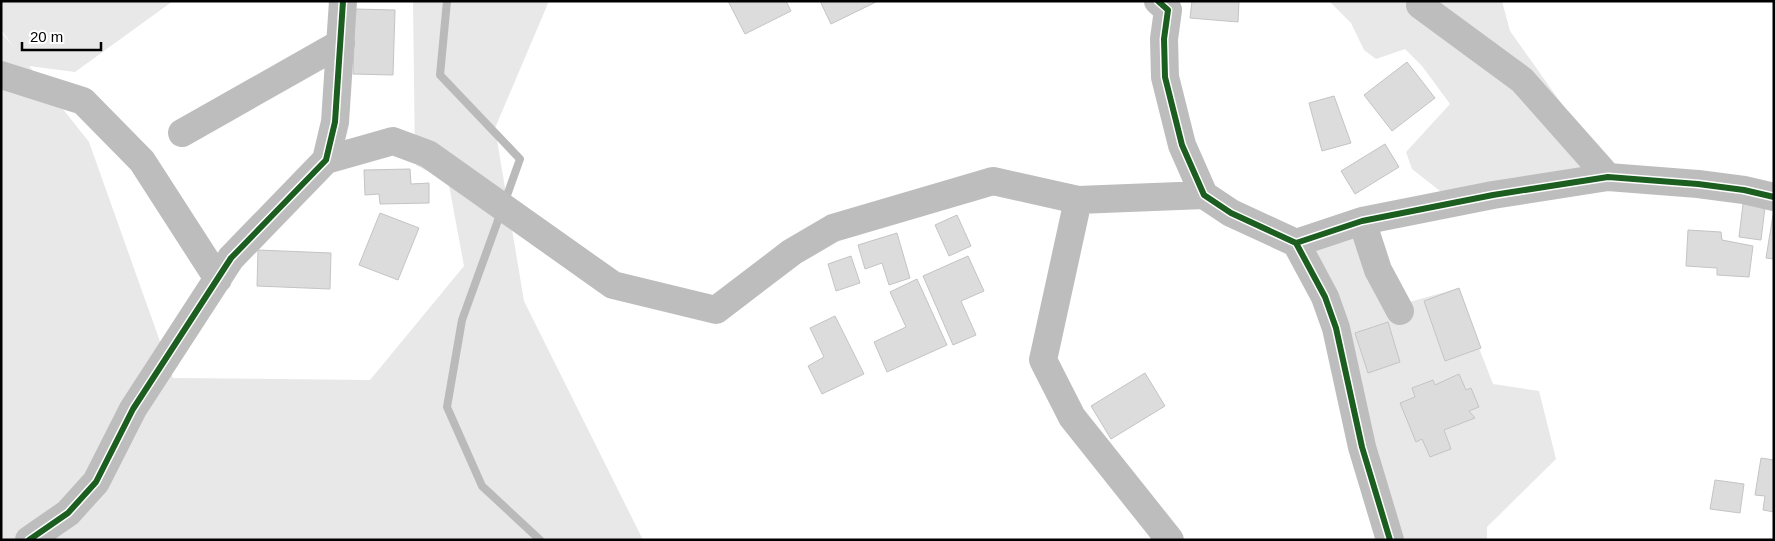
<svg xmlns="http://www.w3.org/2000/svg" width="1775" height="541" viewBox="0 0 1775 541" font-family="Helvetica,sans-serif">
	<rect width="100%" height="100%" fill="#fff"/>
	<path fill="#e8e8e8" d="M 1,1 L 173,1 L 75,72 L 29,66 L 89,142 L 173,378 L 370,380 L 464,266 L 448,180 L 417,166 L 415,162 L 413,1 L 549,1 L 495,128 L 524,301 L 643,540 L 1,540 L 1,32 L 14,47 L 1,30 Z
		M 1329,1 L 1502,1 L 1510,31 L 1606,166 L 1454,202 L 1412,169 L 1406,152 L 1450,104 L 1422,66 L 1405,49 L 1376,59 L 1364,50 L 1351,23 Z
		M 1358,222 L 1402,304 L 1456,289 L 1493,384 L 1539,391 L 1556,459 L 1487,527 L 1487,540 L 1396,540 L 1301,245 Z"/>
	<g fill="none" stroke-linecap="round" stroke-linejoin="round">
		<path stroke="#bababa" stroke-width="8" d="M 447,1 L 440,75 L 520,159 L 505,201
			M 501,212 L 462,320 L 447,407 L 482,486 L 540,540"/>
	</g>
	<path fill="#dcdcdc" stroke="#c4c4c4" d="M 728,1 L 786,1 L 791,11 L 745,34 Z
		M 820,1 L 878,1 L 831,24 Z
		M 1192,1 L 1239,1 L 1238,22 L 1190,18 Z
		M 355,9 L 395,10 L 393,75 L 353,74 Z
		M 1407,62 L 1435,98 L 1392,131 L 1364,95 Z
		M 1334,96 L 1351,143 L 1322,151 L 1309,103 Z
		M 1385,144 L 1399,167 L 1355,194 L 1341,171 Z
		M 410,169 L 411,184 L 429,183 L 429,203 L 380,204 L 379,194 L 365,195 L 364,170 Z
		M 1743,204 L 1765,207 L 1761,240 L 1739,237 Z
		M 380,213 L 419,228 L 398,280 L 359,265 Z
		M 957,215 L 971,246 L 949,256 L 935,225 Z
		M 1773,215 L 1774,216 L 1774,259 L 1766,258 Z
		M 1688,230 L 1721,232 L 1722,240 L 1753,246 L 1749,277 L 1717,275 L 1717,268 L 1686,266 Z
		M 897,233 L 910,278 L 889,285 L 882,263 L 865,269 L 858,245 Z
		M 258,250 L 331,253 L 330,289 L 257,286 Z
		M 851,256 L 860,283 L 836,291 L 828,264 Z
		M 968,256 L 984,291 L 961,301 L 976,335 L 953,345 L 923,276 Z
		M 917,279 L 947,345 L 887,372 L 874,342 L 906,327 L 890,292 Z
		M 1459,288 L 1481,348 L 1445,361 L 1424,301 Z
		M 835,316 L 864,374 L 822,394 L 808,366 L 824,357 L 810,328 Z
		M 1388,322 L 1400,362 L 1368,373 L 1355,333 Z
		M 1145,373 L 1165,406 L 1111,439 L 1091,406 Z
		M 1459,374 L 1466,390 L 1471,388 L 1479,407 L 1469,411 L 1475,418 L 1444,430 L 1451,449 L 1430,457 L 1422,439 L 1416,442 L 1400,403 L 1415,397 L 1412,388 L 1433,380 L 1435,385 Z
		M 1761,458 L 1774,460 L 1774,512 L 1763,510 L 1765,496 L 1755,495 Z
		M 1715,480 L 1744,484 L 1740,513 L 1710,509 Z"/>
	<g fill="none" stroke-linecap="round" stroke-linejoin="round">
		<path stroke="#bdbdbd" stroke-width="28" d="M 1158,1 L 1168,10 L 1164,39 L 1165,77 L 1182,145 L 1204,195 L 1231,213 L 1296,243 L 1325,297 L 1336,328 L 1362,447 L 1390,540
			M 1420,5 L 1522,80 L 1608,177
			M 1,75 L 83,101 L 142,161 L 218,279
			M 182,133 L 341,43
			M 326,160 L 393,141 L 428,154 L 613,285 L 716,310 L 792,252 L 833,228 L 993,181 L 1078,200 L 1204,195
			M 1078,200 L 1043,360 L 1072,417 L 1170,540
			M 1362,221 L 1378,270 L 1400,311
			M 1296,243 L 1362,221 L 1493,195 L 1608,177 L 1698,184 L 1744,190 L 1774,197
			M 29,540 L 68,513 L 96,482 L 133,409 L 231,258 L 326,160 L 335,122 L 343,1"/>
		<g stroke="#fff" stroke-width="9">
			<path id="cycleway" d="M 1158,1 L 1168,10 L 1164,39 L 1165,77 L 1182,145 L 1204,195 L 1231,213 L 1296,243 L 1325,297 L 1336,328 L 1362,447 L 1390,540
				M 1296,243 L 1362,221 L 1493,195 L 1608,177 L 1698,184 L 1744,190 L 1774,197
				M 29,540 L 68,513 L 96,482 L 133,409 L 231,258 L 326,160 L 335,122 L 343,1"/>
		</g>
		<use href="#cycleway" stroke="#1b5e20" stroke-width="6"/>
	</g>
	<rect width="1775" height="541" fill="none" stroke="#000000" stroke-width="5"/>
	<path d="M22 42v8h79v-8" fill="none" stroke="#000000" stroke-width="2.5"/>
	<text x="30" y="42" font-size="15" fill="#000000" stroke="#ffffff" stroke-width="4" paint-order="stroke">20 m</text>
</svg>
